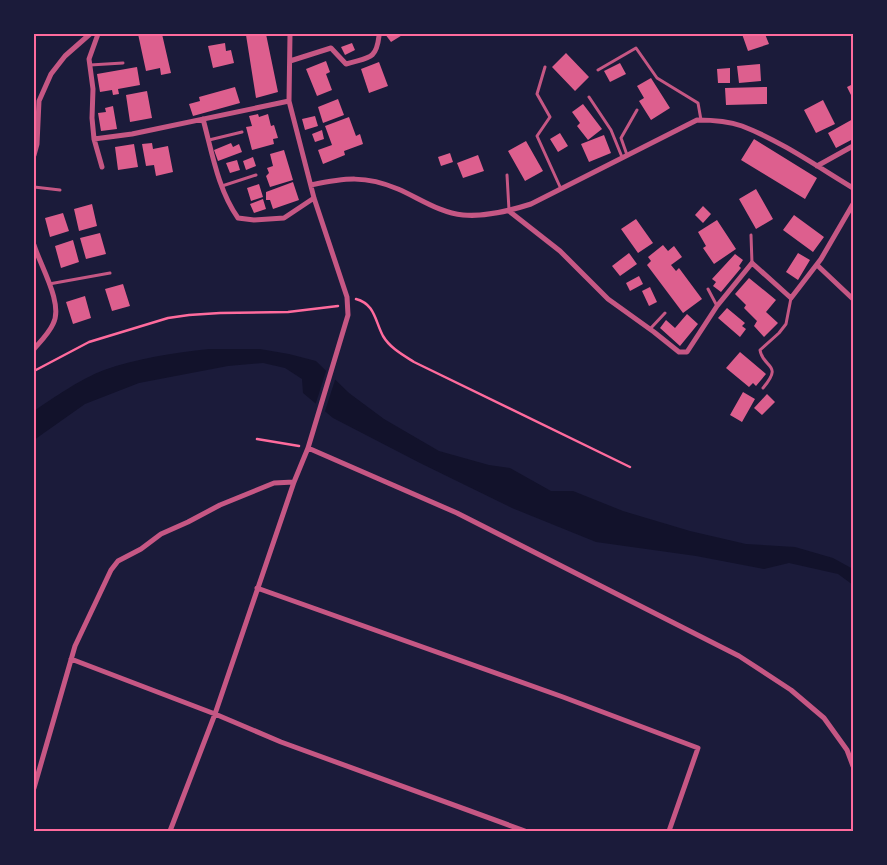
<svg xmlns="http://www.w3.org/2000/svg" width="887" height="865" viewBox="0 0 887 865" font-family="Quicksand,sans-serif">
	<rect width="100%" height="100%" fill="#1b1b3a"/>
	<path fill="#12122b" d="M 209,349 L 260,349 L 289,354 L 316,361 L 349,393 L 384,419 L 439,451 L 489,465 L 510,468 L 551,491 L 573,491 L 623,511 L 690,531 L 746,544 L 795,547 L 833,558 L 853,569 L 853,585 L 838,574 L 789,563 L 764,569 L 696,556 L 596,542 L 512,508 L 420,463 L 333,418 L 303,393 L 302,379 L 285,368 L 263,363 L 228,366 L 139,383 L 85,404 L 34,440 L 34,411 C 53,398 82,378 104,370 C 138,358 173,353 209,349 Z"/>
	<path fill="#1b1b3a" d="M 327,368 L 336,377 L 324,414 L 315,406 Z"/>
	<path fill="#dd5f8e" d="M 138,34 L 162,34 L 171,73 L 161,75 L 160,68 L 146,71 Z
		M 255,34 L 266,34 L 278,92 L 256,98 L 246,35 Z
		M 385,34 L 404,34 L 391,42 Z
		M 742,34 L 765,34 L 769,44 L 748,51 Z
		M 225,43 L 226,51 L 231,50 L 234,63 L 213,68 L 208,46 Z
		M 352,43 L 355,50 L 345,55 L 341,47 Z
		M 566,53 L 589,77 L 575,91 L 552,67 Z
		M 326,61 L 330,72 L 326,74 L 332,90 L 317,96 L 306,69 Z
		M 379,62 L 388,86 L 369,93 L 361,69 Z
		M 620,63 L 626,74 L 610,82 L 604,71 Z
		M 760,64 L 761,81 L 739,83 L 737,66 Z
		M 137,67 L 140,85 L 118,89 L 119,94 L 113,95 L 112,90 L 100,92 L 97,74 Z
		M 730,68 L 730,83 L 718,83 L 717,69 Z
		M 651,78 L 670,108 L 651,120 L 639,101 L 644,98 L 637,86 Z
		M 853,84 L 853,99 L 847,87 Z
		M 235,87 L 240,103 L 193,116 L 189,104 L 200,101 L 199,97 Z
		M 767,87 L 767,104 L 726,105 L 725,88 Z
		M 147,91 L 152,118 L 130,122 L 126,95 Z
		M 338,99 L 344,115 L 323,123 L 318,107 Z
		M 823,100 L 835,124 L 816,133 L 804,110 Z
		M 583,104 L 602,129 L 588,140 L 577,126 L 580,123 L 572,112 Z
		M 113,106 L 117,129 L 101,131 L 98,113 L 106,112 L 105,108 Z
		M 258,114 L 259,117 L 268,114 L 271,126 L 274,125 L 278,138 L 273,139 L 274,144 L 252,150 L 246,127 L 252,126 L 249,116 Z
		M 315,116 L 318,126 L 305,130 L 302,119 Z
		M 349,117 L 356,136 L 360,134 L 363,144 L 344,151 L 345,155 L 323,164 L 318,150 L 332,145 L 325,126 Z
		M 853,119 L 853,139 L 836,148 L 828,133 Z
		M 322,130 L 324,139 L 315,142 L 312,134 Z
		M 560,133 L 568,146 L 558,152 L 550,139 Z
		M 604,135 L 611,153 L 589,162 L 581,144 Z
		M 754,139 L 817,178 L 805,199 L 741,160 Z
		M 526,141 L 543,171 L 525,181 L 508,151 Z
		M 152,143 L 153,149 L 168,146 L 173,172 L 156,176 L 154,165 L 146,166 L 142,144 Z
		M 231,143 L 233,147 L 239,144 L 242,152 L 218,161 L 214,150 Z
		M 134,144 L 138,167 L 118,170 L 115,147 Z
		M 284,150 L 293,180 L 270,187 L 266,176 L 269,173 L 267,168 L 273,166 L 270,154 Z
		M 450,153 L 453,162 L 441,166 L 438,157 Z
		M 478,155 L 484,171 L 463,178 L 457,163 Z
		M 253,157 L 256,166 L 246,170 L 243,161 Z
		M 237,160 L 240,170 L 230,173 L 226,163 Z
		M 293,182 L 299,200 L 273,209 L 270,200 L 266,200 L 266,192 Z
		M 259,184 L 263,197 L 251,201 L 247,188 Z
		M 756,189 L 773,219 L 756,229 L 739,199 Z
		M 263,199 L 266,209 L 254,213 L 250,204 Z
		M 92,204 L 97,226 L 79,231 L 74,209 Z
		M 703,206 L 711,214 L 703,223 L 695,215 Z
		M 63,213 L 69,231 L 50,237 L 45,218 Z
		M 794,215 L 824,237 L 813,252 L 783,230 Z
		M 636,219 L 653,243 L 638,253 L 621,229 Z
		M 717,220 L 736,249 L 714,264 L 703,248 L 706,246 L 698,232 Z
		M 100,233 L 106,254 L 86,259 L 80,238 Z
		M 73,240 L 79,262 L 61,268 L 55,246 Z
		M 663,245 L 668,251 L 674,246 L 682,257 L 671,265 L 676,271 L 679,268 L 702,299 L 683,313 L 647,265 L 651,261 L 648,257 Z
		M 629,253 L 637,264 L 620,276 L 612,266 Z
		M 798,253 L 810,260 L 798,280 L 786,272 Z
		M 735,254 L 743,260 L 739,266 L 741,268 L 721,292 L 713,286 L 716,282 L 712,279 Z
		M 639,276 L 643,284 L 630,291 L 626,283 Z
		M 749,278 L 776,300 L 766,312 L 778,323 L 764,337 L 754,326 L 757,321 L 744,308 L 746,305 L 735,294 Z
		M 123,284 L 130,306 L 112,311 L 105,289 Z
		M 650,287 L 657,302 L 649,306 L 642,291 Z
		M 85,296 L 91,318 L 73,324 L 66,302 Z
		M 727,308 L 745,323 L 742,326 L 746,329 L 740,337 L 718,318 Z
		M 687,314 L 698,324 L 680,346 L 660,328 L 666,320 L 675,328 Z
		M 740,352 L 766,374 L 756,386 L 753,383 L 749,387 L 726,368 Z
		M 743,392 L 755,399 L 742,422 L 730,415 Z
		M 767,394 L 775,402 L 762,415 L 754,408 Z"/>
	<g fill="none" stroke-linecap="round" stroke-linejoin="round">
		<path stroke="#ff6b9d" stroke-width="2.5" d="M 356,299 C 375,304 375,321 383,336 C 390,348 403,355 414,362 L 630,467
			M 34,371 L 89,342 L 168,318 L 189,315 L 220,313 L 288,312 L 338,306
			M 257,439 L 299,446"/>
		<path stroke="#c65784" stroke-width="3" d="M 90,65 L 123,63
			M 545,67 L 537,94 L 550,117 L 537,136 L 561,189
			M 598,70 L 636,48 L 657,78 L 698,103 L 701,120
			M 589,97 L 611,130 L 622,157
			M 209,140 L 242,132
			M 627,155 L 621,138 L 637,110
			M 507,175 L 509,210
			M 222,186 L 256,175
			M 34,187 L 60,190
			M 751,235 L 752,263
			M 49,284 L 110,273
			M 708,289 L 717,306
			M 650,329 L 665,313
			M 763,388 C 784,363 763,369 760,350 L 779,333 L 786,324 L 791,298"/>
		<path stroke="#c65784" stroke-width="5" d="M 98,34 L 89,59 L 93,89 L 92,118 L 94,139 L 132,134 L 289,101
			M 290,61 L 331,48 L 346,64 C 368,57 376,61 379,36
			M 203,119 C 212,152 218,190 238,218 L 254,220 L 284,218 L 314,198
			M 94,139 L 102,167
			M 34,155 L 37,144 L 39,101 L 51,74 L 65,56 L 90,34
			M 817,166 L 853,146
			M 311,185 C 345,178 365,175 398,189 C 419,198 440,213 463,215 C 486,217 509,211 531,204 L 697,120 C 712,120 728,121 742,126 C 781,141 818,167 853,188
			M 509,211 L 560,251 L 608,299 L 654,332 L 679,352 L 687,352 L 717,306 L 752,263 L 791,298 L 821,259 L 853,204
			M 34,245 C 40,265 64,304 53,324 C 49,333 41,341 34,349
			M 817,265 L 853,299
			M 308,448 L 457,513 L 739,656 L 791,690 L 824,718 L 847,750 L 853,766
			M 257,588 L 563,697 L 698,748 L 669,831
			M 71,659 L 215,714 L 281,742 L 525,831
			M 34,788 L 75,646 L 111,570 L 118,561 L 141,549 L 161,534 L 188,522 L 220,505 L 274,483 L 294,482
			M 170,831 L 215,714 L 294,482 L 308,448 L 348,315 L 347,297 L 314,198 L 289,101 L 290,34"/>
	</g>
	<rect width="887" height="865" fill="none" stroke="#1b1b3a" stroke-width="70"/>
	<rect x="35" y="35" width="817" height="795" fill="none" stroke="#ff6b9d" stroke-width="2"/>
</svg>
